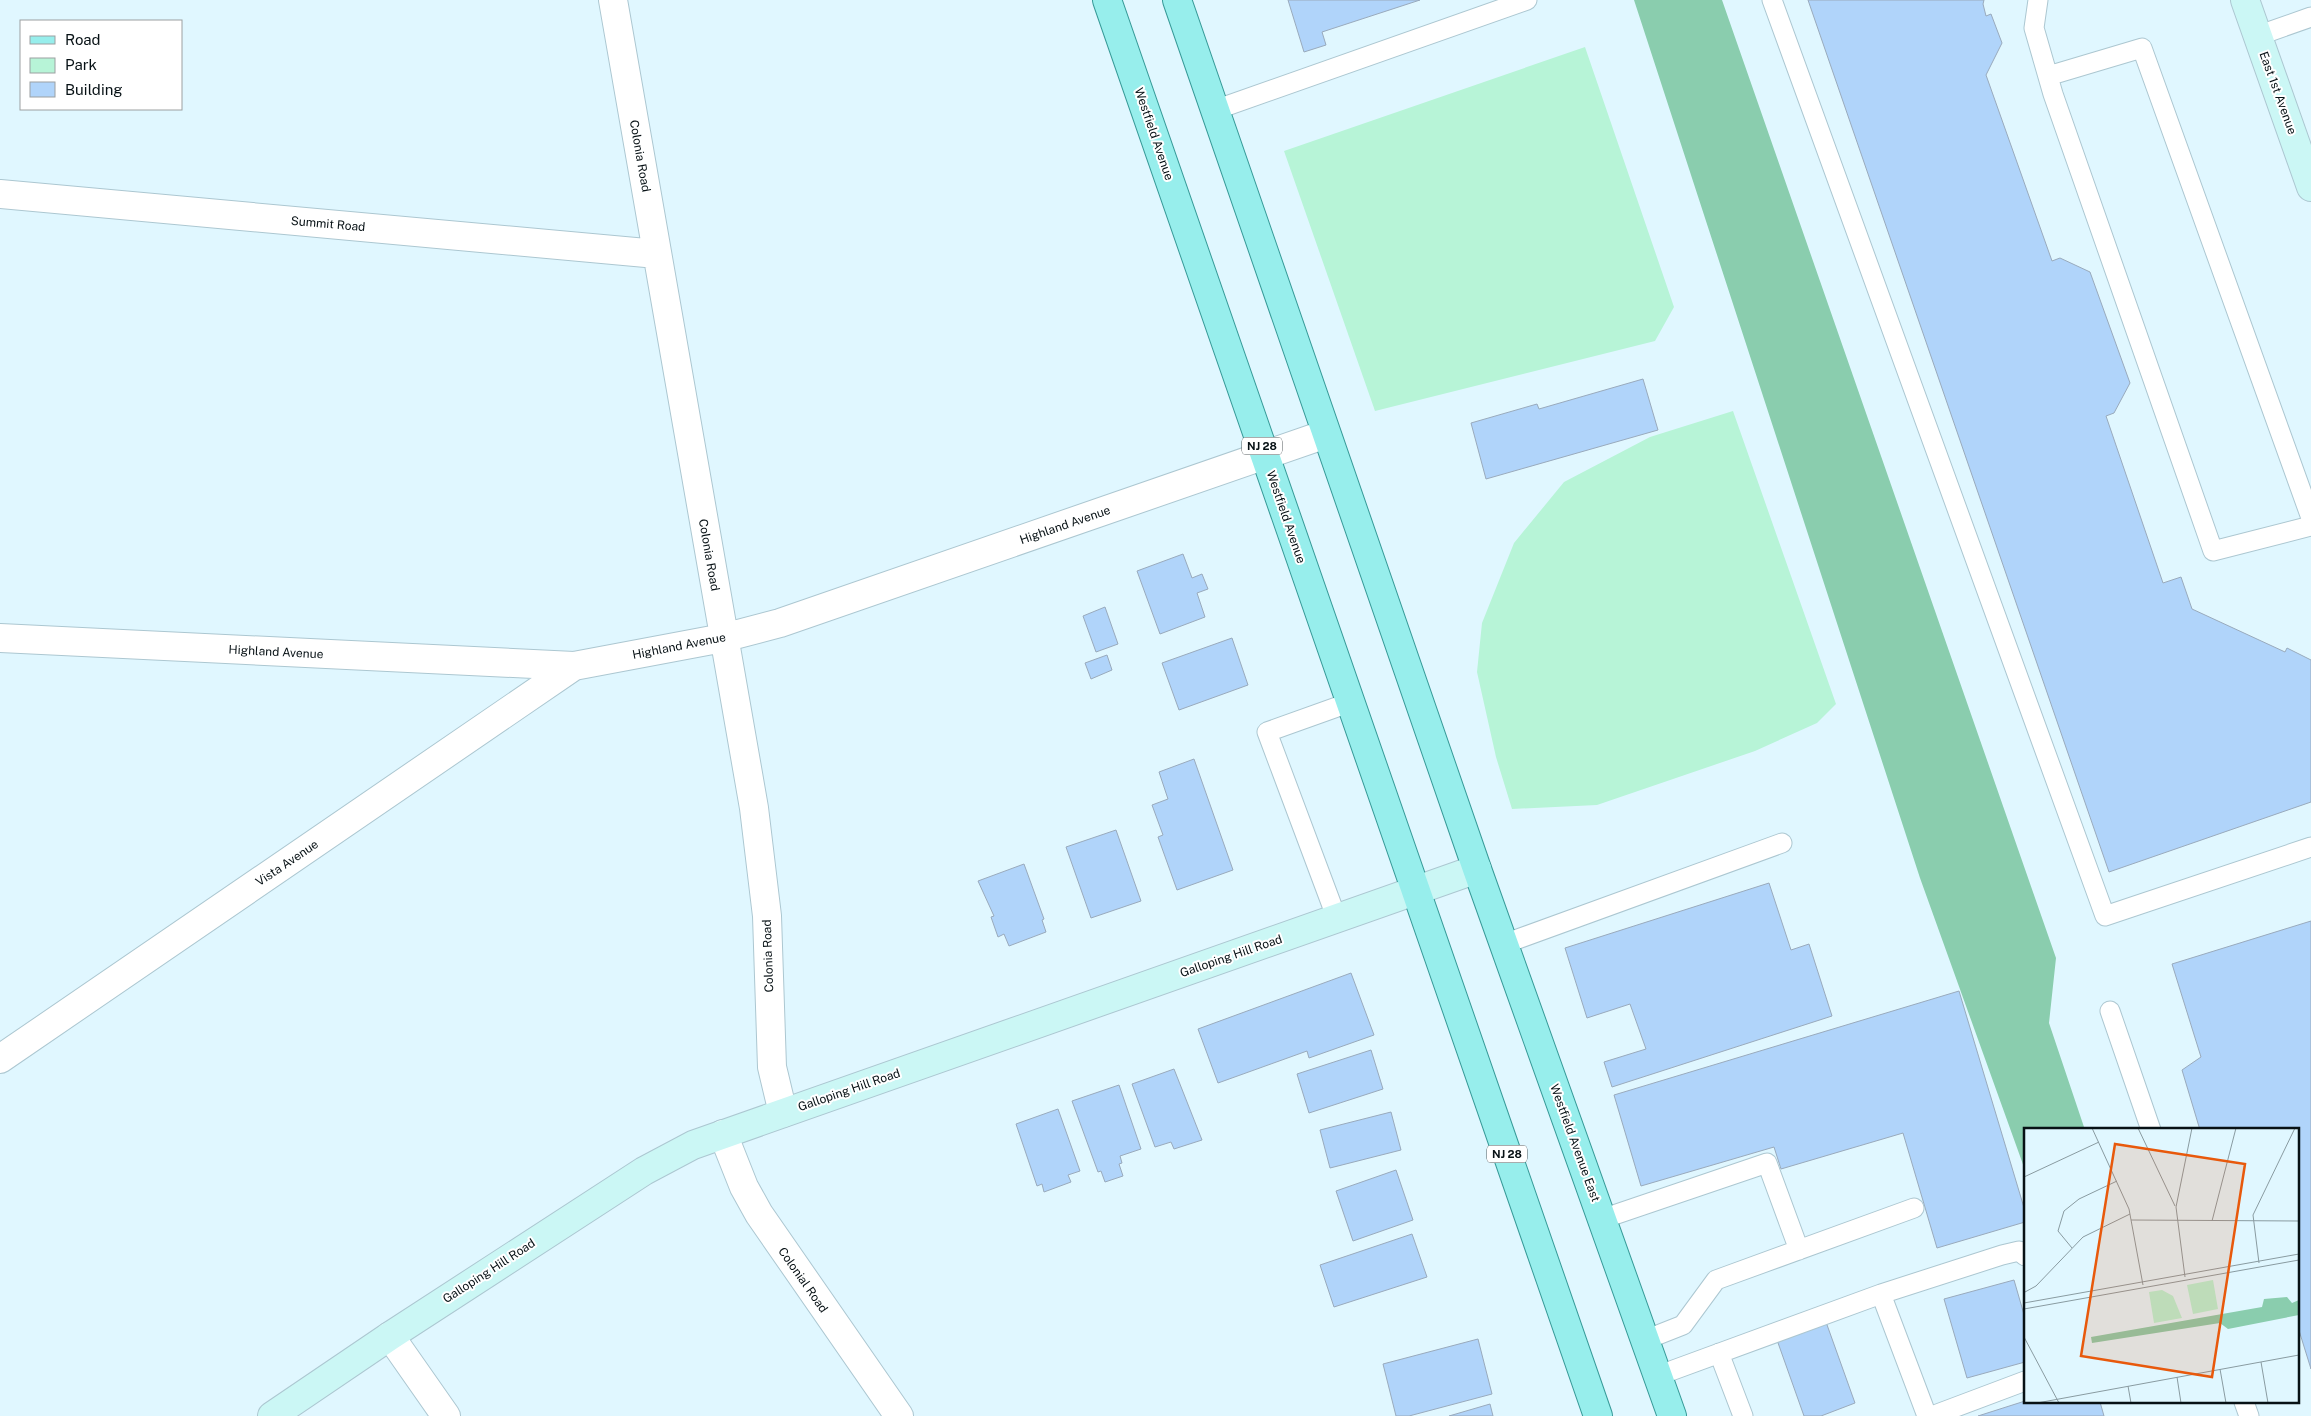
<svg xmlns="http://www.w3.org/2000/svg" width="2311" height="1416" viewBox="0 0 2311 1416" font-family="'Public Sans',sans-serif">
	<rect width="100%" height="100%" fill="#e0f7ff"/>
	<path fill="#b7f4d7" d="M 1585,47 L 1674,307 L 1655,341 L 1375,411 L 1284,151 Z
		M 1733,411 L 1836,704 L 1817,723 L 1755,751 L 1597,805 L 1512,809 L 1496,757 L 1477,672 L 1482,623 L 1514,543 L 1564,482 L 1650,437 Z"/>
	<path fill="#8acdae" d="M 1634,0 L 1722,0 L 2056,958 L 2049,1023 L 2085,1130 L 2025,1130 L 2025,1170 L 1920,878 Z"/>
	<path fill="#b0d4fa" stroke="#99aabc" d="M 1288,0 L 1420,0 L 1322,32 L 1326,45 L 1304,52 Z
		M 1808,0 L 1984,0 L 1983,4 L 1986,16 L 1991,14 L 2002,43 L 1986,75 L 2052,261 L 2060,258 L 2090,272 L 2130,383 L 2114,413 L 2106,416 L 2163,583 L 2181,577 L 2192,609 L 2285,652 L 2287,648 L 2311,660 L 2311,802 L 2109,872 Z
		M 1643,379 L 1658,430 L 1486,479 L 1471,423 L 1537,404 L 1539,409 Z
		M 1183,554 L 1192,578 L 1202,574 L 1208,589 L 1197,593 L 1205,617 L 1160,634 L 1137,571 Z
		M 1105,607 L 1118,644 L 1096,652 L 1083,616 Z
		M 1232,638 L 1248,685 L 1179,710 L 1162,663 Z
		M 1107,655 L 1112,670 L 1091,679 L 1085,663 Z
		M 1194,759 L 1233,870 L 1177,890 L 1158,837 L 1163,835 L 1152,805 L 1168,799 L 1159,772 Z
		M 1116,830 L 1141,901 L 1091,918 L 1066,847 Z
		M 1024,864 L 1044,919 L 1042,920 L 1046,932 L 1009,946 L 1004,934 L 998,937 L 991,917 L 994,916 L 978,881 Z
		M 1769,883 L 1791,950 L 1809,944 L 1832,1016 L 1612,1087 L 1604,1062 L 1646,1049 L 1630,1004 L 1587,1018 L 1565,948 Z
		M 2311,921 L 2311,1369 L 2297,1324 L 2297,1130 L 2200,1130 L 2182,1070 L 2201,1057 L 2172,964 Z
		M 1351,973 L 1374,1035 L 1309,1058 L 1307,1051 L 1218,1083 L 1198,1029 Z
		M 1959,991 L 2025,1211 L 2025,1222 L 1937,1248 L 1903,1133 L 1781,1169 L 1774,1147 L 1641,1186 L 1614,1095 Z
		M 1371,1050 L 1383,1089 L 1309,1113 L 1297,1074 Z
		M 1174,1069 L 1202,1140 L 1174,1149 L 1171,1142 L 1155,1147 L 1132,1084 Z
		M 1119,1085 L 1141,1149 L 1120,1156 L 1122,1163 L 1119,1164 L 1123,1176 L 1105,1182 L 1101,1171 L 1098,1172 L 1072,1101 Z
		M 1058,1109 L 1080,1171 L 1068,1175 L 1071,1182 L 1044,1192 L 1042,1184 L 1037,1186 L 1016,1124 Z
		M 1391,1112 L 1401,1150 L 1330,1168 L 1320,1130 Z
		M 1396,1170 L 1413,1220 L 1353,1241 L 1336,1191 Z
		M 1412,1234 L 1427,1277 L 1334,1307 L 1320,1265 Z
		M 2014,1280 L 2025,1318 L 2025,1362 L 1967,1378 L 1944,1299 Z
		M 1826,1322 L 1855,1403 L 1821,1416 L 1804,1416 L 1777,1340 Z
		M 1478,1339 L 1492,1394 L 1409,1416 L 1396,1416 L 1383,1364 Z
		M 2025,1401 L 2100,1402 L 2104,1416 L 1978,1416 Z
		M 1490,1404 L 1493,1416 L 1449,1416 Z"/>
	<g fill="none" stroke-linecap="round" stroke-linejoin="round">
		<g stroke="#acc7d1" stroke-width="21">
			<path id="lane" d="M 1772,0 L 2105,916 L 2311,847
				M 2038,0 L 2034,28 L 2053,94 L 2213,551 L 2311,526
				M 2257,36 L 2311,17
				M 2048,76 L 2142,48 L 2311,518
				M 1215,110 L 1527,0
				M 1337,919 L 1267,732 L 1351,702
				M 1504,944 L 1782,843
				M 2110,1011 L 2151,1130
				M 1602,1219 L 1767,1163 L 1799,1250
				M 1881,1294 L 2002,1255 L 2019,1251 L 2025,1256
				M 1645,1340 L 1683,1325 L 1716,1280 L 1914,1208
				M 1719,1353 L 1743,1416
				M 1657,1376 L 1881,1294 L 1927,1416
				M 2244,1402 L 2249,1416
				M 1932,1416 L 2025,1381"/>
		</g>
		<g stroke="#acc7d1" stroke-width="30">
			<path id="street" d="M 613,0 L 754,808 L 767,916 L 772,1067 L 783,1113
				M 0,194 L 657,254
				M 0,638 L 574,666 L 723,638 L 780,623 L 1326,434
				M 0,1059 L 574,666
				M 723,1134 L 744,1187 L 759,1214 L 899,1416
				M 390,1336 L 446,1416"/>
		</g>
		<g stroke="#acc7d1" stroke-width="30">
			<path id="secondary" d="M 2245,0 L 2311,187
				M 272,1416 L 390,1336 L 644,1171 L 693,1145 L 1477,869"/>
		</g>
		<g stroke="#379a98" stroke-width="30">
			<path id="primary" d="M 1107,0 L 1598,1416
				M 1177,0 L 1477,869 L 1672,1416"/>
		</g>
		<use href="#lane" stroke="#fff" stroke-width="19"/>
		<use href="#street" stroke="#fff" stroke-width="28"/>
		<use href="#secondary" stroke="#cbf7f5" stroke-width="28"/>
		<use href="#primary" stroke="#97eeec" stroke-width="28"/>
	</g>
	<g text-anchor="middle" stroke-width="4" stroke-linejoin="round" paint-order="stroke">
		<g fill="#fff" stroke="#51585b" stroke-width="1">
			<rect x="1242" y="437.5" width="40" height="17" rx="4"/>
			<rect x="1487" y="1145.5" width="40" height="17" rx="4"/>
		</g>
		<g font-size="11" font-weight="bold" fill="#071115">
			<text x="1262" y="450">NJ 28</text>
			<text x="1507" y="1158">NJ 28</text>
		</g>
		<g font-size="12" fill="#071115" stroke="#fff">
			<text transform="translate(2278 93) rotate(70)" y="4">East 1st Avenue</text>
			<text transform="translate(1154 134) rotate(71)" y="4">Westfield Avenue</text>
			<text transform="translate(640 156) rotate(80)" y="4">Colonia Road</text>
			<text transform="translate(328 224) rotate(5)" y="4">Summit Road</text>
			<text transform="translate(1286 517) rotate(71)" y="4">Westfield Avenue</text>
			<text transform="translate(1065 525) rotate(-19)" y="4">Highland Avenue</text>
			<text transform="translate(709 555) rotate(80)" y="4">Colonia Road</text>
			<text transform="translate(679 646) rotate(-11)" y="4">Highland Avenue</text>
			<text transform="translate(276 652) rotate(3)" y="4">Highland Avenue</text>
			<text transform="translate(287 863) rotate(-34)" y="4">Vista Avenue</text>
			<text transform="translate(768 956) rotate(-92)" y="4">Colonia Road</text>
			<text transform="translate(1231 956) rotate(-19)" y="4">Galloping Hill Road</text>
			<text transform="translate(849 1090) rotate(-19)" y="4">Galloping Hill Road</text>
			<text transform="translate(1575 1143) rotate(70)" y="4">Westfield Avenue East</text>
			<text transform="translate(489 1271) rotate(-33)" y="4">Galloping Hill Road</text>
			<text transform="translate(803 1280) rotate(55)" y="4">Colonial Road</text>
		</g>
	</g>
	<g transform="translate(2024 1128)">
		<rect width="275" height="275" fill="#e0f7ff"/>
		<path d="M 189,152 L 194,181 L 169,186 L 163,157 ZM 125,164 L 138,162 L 149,168 L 158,190 L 130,195 Z" fill="#b7f4d7"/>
		<path d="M 263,169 L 268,175 L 275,172 L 275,187 L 204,201 L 196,195 L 68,215 L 67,209 L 238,179 L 240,171 Z" fill="#8acdae"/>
		<path fill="none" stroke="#899ba1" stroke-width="1" d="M 68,0 L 105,81 L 119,157M 114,0 L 151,78M 0,49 L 75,14M 107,92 L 275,93M 188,93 L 212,0M 48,120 L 34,103 L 40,83 L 55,71 L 93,53M 235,135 L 229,87 L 271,0M 161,149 L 152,79 L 168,0M 1,164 L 12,158 L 59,109 L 106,86M 0,175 L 275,126M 0,181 L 275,132M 0,209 L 35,275M 237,234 L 244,275M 196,241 L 202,275M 153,249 L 157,275M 104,258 L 107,275M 13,275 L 275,227"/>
		<path fill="#e8590c" fill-opacity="0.15" stroke="#e8590c" stroke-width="2.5" d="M 91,16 L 221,36 L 188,249 L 57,228 Z"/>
		<rect width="275" height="275" fill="none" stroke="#071115" stroke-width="2.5"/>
	</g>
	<rect x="20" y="20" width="162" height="90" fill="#ffffff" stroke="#9ca0a1"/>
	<rect x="30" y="36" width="25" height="8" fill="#97eeec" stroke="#9ca0a1"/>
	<text x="65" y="45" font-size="15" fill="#071115">Road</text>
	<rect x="30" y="58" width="25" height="15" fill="#b7f4d7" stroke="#9ca0a1"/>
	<text x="65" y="70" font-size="15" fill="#071115">Park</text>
	<rect x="30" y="82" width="25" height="15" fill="#b0d4fa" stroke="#9ca0a1"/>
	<text x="65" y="95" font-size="15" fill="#071115">Building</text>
</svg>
